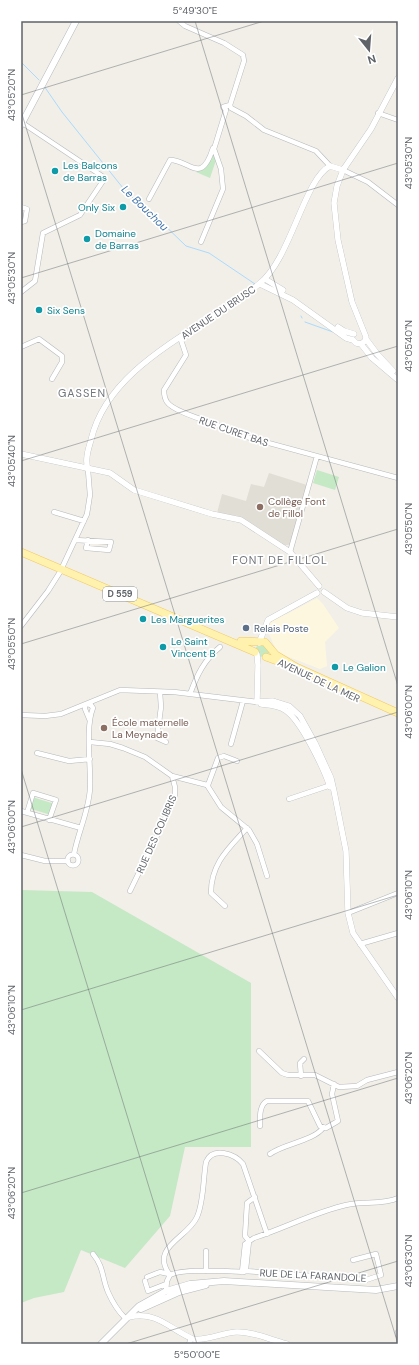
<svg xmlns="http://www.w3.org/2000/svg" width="419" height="1365" viewBox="0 0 419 1365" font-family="'DM Sans',sans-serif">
	<rect width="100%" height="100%" fill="#f1efe8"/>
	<path fill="#fef7e0" d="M 317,598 L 323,604 L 339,628 L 325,642 L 327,666 L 320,669 L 281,654 L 276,650 L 268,632 L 268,624 L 275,618 L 287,614 Z"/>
	<path fill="#e1ded6" d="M 269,473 L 307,485 L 290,544 L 288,545 L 283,545 L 238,516 L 217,513 L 222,494 L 246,501 L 251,484 L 264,487 Z"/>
	<path fill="#c5e8c5" d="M 213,155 L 216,160 L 210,178 L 196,172 L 208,165 Z
		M 317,470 L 339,477 L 335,490 L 313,483 Z
		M 260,642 L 270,651 C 268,656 263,658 258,656 L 255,649 Z
		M 32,797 L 55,804 L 51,815 L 28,808 Z
		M 21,890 L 92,892 L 251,983 L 251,1147 L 185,1147 L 170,1216 L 125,1268 L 81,1250 L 64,1292 L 34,1298 L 21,1303 Z"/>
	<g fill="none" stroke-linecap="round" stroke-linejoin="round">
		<path stroke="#aadaff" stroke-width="1" d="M 21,62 L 39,80
			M 44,86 L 62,112 L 127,193 L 154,215 L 186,246 L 209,253 L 255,284
			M 301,316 L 302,318
			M 305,322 L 333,332"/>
		<g stroke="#b5b8bc" stroke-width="5.5">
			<path id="minor" d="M 179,21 L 185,26 L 224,43 L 243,55 L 244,61 L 230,105
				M 230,105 L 231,108 L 246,116 L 264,130 L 316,151 L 330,166
				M 226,110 L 223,107 L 230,105
				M 378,113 L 398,120
				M 21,122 L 105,178 L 80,215 L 43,233 L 35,281 L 21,292
				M 343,170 L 368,182 L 398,205
				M 149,199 L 170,160 C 190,160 201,186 213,148
				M 21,207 L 27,209 L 25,221 L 21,222
				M 201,242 L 223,189 L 221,169 L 214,149 L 226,110
				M 180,337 L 186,355 L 164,390 C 164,394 165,399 167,402 C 175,414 227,426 243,436 L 398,478
				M 21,347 L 39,339 L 62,356 L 62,362 L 52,379
				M 54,512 L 84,521
				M 75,540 L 111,542 L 109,550 L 86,548 L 88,540
				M 290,552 L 317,456
				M 21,626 L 48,591 L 60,572 L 87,514 L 90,495 L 88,470
				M 160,692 L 161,707 L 157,738 L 166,742
				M 190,694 C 197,675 204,660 220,647
				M 85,705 L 85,709 L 90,721
				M 21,715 L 45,716 L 61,714 L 120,690 L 174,692 L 257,702
				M 90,742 L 110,744 L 123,748 L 145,757 L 172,776 L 207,785 L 221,807 L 249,830 L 257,844 L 267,876
				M 231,744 L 243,701
				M 37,753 L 69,761 L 90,759
				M 208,785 L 218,758 L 224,756 L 237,761
				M 289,799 L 331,785
				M 21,811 L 81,828
				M 27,813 L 33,793 L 56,800 L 49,820
				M 74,854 C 78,832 89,811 90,788 C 91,766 85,728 93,708 L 91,705 L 87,704
				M67.5 860a5.5 5.5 0 1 1 11 0a5.5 5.5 0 1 1-11 0Z
				M 21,855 L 45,861 L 68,861
				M 130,891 L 175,798 L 175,787 L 172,776
				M 225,906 L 211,893 C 211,863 229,848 247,828
				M 348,913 L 398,893
				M 360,944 L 398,933
				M 259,1051 L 282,1073 L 288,1075 L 315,1075 L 339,1087 L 357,1086 L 367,1080 L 398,1072
				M 301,1076 L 300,1063 L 304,1059
				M 260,1126 C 260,1118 259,1105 267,1101 L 308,1101 L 320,1126 L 326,1128 L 338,1121 L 332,1094 L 334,1084
				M 270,1154 C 283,1144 313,1141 323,1128
				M 249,1241 L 245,1236 L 247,1203 L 255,1197
				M 93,1254 C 104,1267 102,1278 108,1292 C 112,1301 118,1311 125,1318
				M 206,1271 L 206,1251
				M 245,1271 L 366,1280 L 381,1275 L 376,1254 L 353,1260
				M 242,1272 L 245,1244 L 254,1238 C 285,1228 315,1212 346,1205 C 363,1201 383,1205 398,1198
				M 170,1275 C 149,1247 188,1238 197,1217 C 204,1201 203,1179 206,1162 C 213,1146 235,1154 243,1164 L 267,1234
				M 170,1275 C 184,1268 227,1271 244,1272 L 246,1269 L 249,1241
				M 147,1277 L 160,1272 L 169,1274
				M 145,1281 L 148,1291 L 166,1284
				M 166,1291 L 167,1281 L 170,1275
				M 398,1332 L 398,1335
				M 189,1344 L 191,1338"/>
		</g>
		<g stroke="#b5b8bc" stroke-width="6">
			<path id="tertiary" d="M 265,279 L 283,290
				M 260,284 L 293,300 L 346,338 L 353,340
				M 338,327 L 344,331 L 354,334
				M 366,339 L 378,355 L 393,371
				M 353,340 L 356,343 L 361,344 L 365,341 L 366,337 L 352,302 L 338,240 L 334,203 L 337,186 L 343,170 L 371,129 L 398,78
				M 361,344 L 372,358 L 398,380
				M 21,454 L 110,473 L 134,490 L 212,514 L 241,520 L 290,552 L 319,586
				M 88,470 C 85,459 88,450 91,440 C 109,363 204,329 259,284 C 291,259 304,179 330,166 L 343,170
				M 324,592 L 347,608 L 362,613 L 398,617
				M 259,643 L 268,620 L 317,593
				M 257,654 L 258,665 L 257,702
				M 257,702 L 273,701 L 289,706 L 300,716 L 315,743 L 331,778 L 334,791 L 346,851 L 348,913 L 353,933 L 398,998
				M 261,704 C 269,705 278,705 285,710 C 301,720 324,769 330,787
				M 129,1317 C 158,1311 169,1329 193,1339 C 208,1341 221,1333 236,1332 C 252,1331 271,1340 287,1344"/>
		</g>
		<g stroke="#b6babf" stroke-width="7">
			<path id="secondary" d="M 21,125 L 76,21
				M 141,1309 L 179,1292 L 206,1285
				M 101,1344 L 139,1306 L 166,1291 L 190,1284 L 224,1281 L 376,1290 L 398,1286"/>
		</g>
		<g stroke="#f2c960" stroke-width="8">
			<path id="primary" d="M 21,552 L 255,652
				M 241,641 L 265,642 L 276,655 L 296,667 L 398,713
				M 266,657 L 280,662"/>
		</g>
		<use href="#minor" stroke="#fff" stroke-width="4.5"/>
		<use href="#tertiary" stroke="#fff" stroke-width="5.5"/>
		<use href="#secondary" stroke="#fff" stroke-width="6"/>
		<use href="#primary" stroke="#fff2af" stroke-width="7"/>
	</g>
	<path fill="none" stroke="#5f6368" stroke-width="1" stroke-opacity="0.45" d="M 195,21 L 398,686M 396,21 L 398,28M 21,95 L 264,21M 21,111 L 398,1344M 21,278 L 398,163M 21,461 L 398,346M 21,644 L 398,529M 21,769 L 197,1344M 21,827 L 398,712M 21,1010 L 398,895M 21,1193 L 398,1078M 126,1344 L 398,1261"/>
	<g fill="#0f9aa8" stroke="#fff" stroke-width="1.5">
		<circle cx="55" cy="171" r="4"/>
		<circle cx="123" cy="207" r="4"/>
		<circle cx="87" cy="239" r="4"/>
		<circle cx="39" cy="310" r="4"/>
		<circle cx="143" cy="619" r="4"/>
		<circle cx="163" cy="647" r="4"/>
		<circle cx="335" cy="667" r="4"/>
	</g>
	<g fill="#8d6e63" stroke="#fff" stroke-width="1.5">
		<circle cx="260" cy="507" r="4"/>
		<circle cx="104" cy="728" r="4"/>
	</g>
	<circle fill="#5c6f8a" stroke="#fff" stroke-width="1.5" cx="246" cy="628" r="4"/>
	<g text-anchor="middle" stroke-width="3.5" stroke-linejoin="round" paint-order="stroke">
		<rect fill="#fff" stroke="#8f9295" stroke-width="1" x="103" y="587" width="34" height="14" rx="3"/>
		<g font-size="9" font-weight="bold" fill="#5f6368">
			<text x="120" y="597">D 559</text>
		</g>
		<g font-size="10" fill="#0d838f" stroke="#fff" text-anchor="start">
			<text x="63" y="169">Les Balcons<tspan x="63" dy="12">de Barras</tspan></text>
			<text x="115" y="211" text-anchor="end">Only Six</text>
			<text x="95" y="237">Domaine<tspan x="95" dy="12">de Barras</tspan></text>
			<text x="47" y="314">Six Sens</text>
			<text x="151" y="623">Les Marguerites</text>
			<text x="171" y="645">Le Saint<tspan x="171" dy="12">Vincent B</tspan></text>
			<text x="343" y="671">Le Galion</text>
		</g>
		<g font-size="10" fill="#5f6368" stroke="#fff">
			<text transform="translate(218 312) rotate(-34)" y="4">AVENUE DU BRUSC</text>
			<text transform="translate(234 431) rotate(19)" y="4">RUE CURET BAS</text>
			<text transform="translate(319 680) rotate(25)" y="4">AVENUE DE LA MER</text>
			<text transform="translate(156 834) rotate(-66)" y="4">RUE DES COLIBRIS</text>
			<text transform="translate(313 1275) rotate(3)" y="4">RUE DE LA FARANDOLE</text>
		</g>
		<g font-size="10" fill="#785e54" stroke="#fff" text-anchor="start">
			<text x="268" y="505">Collège Font<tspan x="268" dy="12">de Fillol</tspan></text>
			<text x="112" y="726">École maternelle<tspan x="112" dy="12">La Meynade</tspan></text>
		</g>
		<g font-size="10" fill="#4e5e75" stroke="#fff" text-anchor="start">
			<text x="254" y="632">Relais Poste</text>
		</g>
		<g font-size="11" font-style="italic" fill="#4174aa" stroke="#fff">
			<text transform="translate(145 208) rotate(44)" y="4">Le Bouchou</text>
		</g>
		<g font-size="11" letter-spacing="1" fill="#70757a" stroke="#fff">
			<text x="82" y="397">GASSEN</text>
			<text x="280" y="564">FONT DE FILLOL</text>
		</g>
	</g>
	<rect width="419" height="1365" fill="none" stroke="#ffffff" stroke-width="44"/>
	<g transform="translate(369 50) rotate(163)" stroke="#ffffff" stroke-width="3" paint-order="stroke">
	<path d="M0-3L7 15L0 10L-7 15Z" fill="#5f6368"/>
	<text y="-6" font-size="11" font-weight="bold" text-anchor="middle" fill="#5f6368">N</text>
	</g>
	<rect x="22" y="22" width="375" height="1321" fill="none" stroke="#5f6368" stroke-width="1.5"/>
	<g font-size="10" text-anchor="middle" fill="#5f6368">
		<text x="195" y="14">5°49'30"E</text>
		<text transform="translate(11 95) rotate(-90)" y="4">43°05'20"N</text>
		<text transform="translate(408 163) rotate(-90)" y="4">43°05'30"N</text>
		<text transform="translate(11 278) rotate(-90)" y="4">43°05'30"N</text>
		<text transform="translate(408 346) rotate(-90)" y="4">43°05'40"N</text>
		<text transform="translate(11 461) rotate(-90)" y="4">43°05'40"N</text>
		<text transform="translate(408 529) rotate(-90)" y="4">43°05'50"N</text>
		<text transform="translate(11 644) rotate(-90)" y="4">43°05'50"N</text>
		<text transform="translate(408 712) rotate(-90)" y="4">43°06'00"N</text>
		<text transform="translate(11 827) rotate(-90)" y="4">43°06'00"N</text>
		<text transform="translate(408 895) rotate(-90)" y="4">43°06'10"N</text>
		<text transform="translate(11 1010) rotate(-90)" y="4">43°06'10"N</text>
		<text transform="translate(408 1078) rotate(-90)" y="4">43°06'20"N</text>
		<text transform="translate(11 1193) rotate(-90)" y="4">43°06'20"N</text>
		<text transform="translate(408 1261) rotate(-90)" y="4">43°06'30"N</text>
		<text x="197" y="1358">5°50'00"E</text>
	</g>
</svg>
